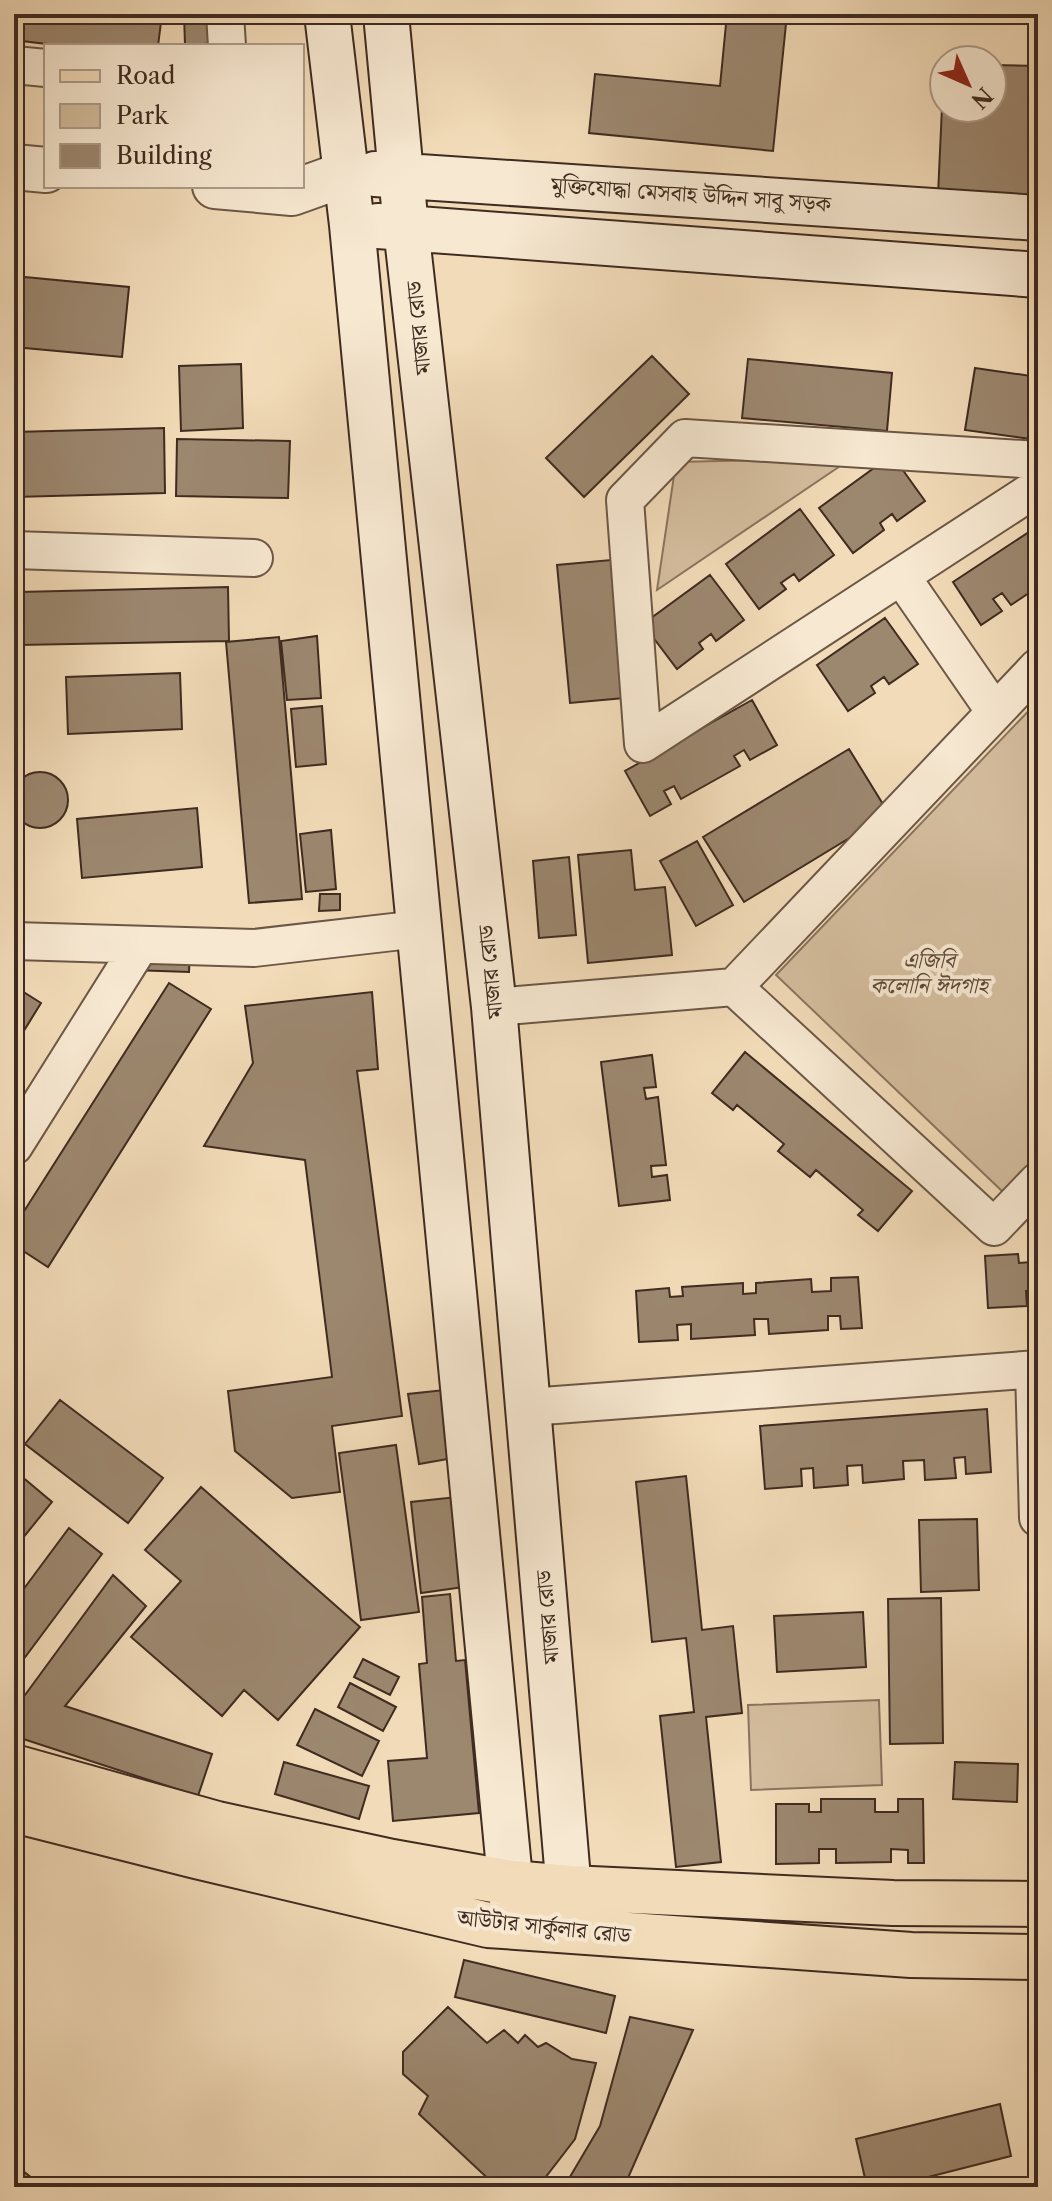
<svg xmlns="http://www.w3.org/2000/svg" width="1052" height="2201" viewBox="0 0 1052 2201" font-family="'Libre Caslon Text','Noto Serif Bengali',serif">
	<rect width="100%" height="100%" fill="#f2dbb8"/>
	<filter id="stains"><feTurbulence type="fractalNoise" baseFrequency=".0025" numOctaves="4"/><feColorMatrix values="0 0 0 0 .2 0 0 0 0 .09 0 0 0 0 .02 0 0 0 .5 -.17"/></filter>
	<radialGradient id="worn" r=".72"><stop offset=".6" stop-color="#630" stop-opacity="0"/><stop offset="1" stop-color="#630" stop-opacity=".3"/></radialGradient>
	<path fill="#d4bd9e" stroke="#8a745f" stroke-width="2" d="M 852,458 L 657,590 L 676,462 Z
		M 1038,701 L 1038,1155 L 1003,1192 L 776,975 Z
		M 879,1700 L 882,1785 L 751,1790 L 748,1705 Z"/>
	<path fill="#9c876f" stroke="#3f2b20" stroke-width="2" d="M 14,14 L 162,14 L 158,46 L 63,46 L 14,40 Z
		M 184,14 L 217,14 L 219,43 L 185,45 Z
		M 727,14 L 787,14 L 773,151 L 589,133 L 595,74 L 720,86 Z
		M 944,63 L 944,108 L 992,108 L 992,65 L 1038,66 L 1038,199 L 938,195 Z
		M 14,276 L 129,287 L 122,357 L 14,347 Z
		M 652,356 L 689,394 L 584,497 L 546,458 Z
		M 748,359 L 892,373 L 887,431 L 742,418 Z
		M 241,364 L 243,428 L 181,431 L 179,366 Z
		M 975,368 L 1038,377 L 1038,440 L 965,430 Z
		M 164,428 L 165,493 L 14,497 L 14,432 Z
		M 177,439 L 290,441 L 288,498 L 176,496 Z
		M 892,455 L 925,501 L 897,521 L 892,514 L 880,523 L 884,530 L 853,553 L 819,508 Z
		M 800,509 L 834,555 L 799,581 L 794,574 L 781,583 L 786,589 L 759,609 L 726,564 Z
		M 1038,526 L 1038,587 L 1011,605 L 1002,593 L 993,599 L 1002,611 L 981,625 L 953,582 Z
		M 611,560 L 624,698 L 570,703 L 557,565 Z
		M 710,575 L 744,620 L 716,641 L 711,634 L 699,643 L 703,649 L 677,669 L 643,624 Z
		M 228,587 L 229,641 L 19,645 L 19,592 Z
		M 885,618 L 918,664 L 889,684 L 884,677 L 871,686 L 875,693 L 848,711 L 817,665 Z
		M 317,636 L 321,698 L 287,700 L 281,641 Z
		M 279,637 L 302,899 L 249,903 L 226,642 Z
		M 180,673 L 182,729 L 68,734 L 66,677 Z
		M 752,700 L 777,745 L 750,760 L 744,750 L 734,756 L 740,766 L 681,799 L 674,786 L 664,791 L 671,804 L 650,816 L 625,771 Z
		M 322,706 L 326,764 L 296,767 L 291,709 Z
		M 849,749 L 889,814 L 744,902 L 703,837 Z
		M12 800a28 28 0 1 1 56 0a28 28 0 1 1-56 0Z
		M 197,808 L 202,867 L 82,878 L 77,819 Z
		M 331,830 L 336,889 L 306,892 L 300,834 Z
		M 697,841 L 733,905 L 696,926 L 660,861 Z
		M 631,850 L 635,890 L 665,887 L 672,955 L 588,963 L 578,855 Z
		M 569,857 L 576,935 L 539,938 L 533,861 Z
		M 320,894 L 340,894 L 340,910 L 319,911 Z
		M 134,948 L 190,950 L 189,972 L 132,970 Z
		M 169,983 L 211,1009 L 48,1267 L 14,1245 L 14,1227 Z
		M 14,986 L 41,1003 L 14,1047 Z
		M 372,992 L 378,1069 L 357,1071 L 402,1416 L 332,1426 L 340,1492 L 292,1498 L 235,1451 L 228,1391 L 332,1377 L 305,1160 L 204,1146 L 253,1063 L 245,1006 Z
		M 745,1052 L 912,1191 L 878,1231 L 858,1215 L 863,1210 L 816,1170 L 810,1177 L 778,1151 L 784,1144 L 737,1105 L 733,1110 L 712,1093 Z
		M 652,1055 L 656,1087 L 644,1088 L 646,1099 L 658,1097 L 666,1165 L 651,1166 L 652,1177 L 667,1175 L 670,1200 L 619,1206 L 601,1062 Z
		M 1031,1253 L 1038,1253 L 1038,1290 L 1026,1291 L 1027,1306 L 988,1308 L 985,1256 L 1018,1254 L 1019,1263 L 1031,1262 Z
		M 858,1277 L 862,1328 L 841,1329 L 840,1316 L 828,1316 L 828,1330 L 769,1334 L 768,1319 L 754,1319 L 755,1335 L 691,1339 L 691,1324 L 677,1325 L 678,1340 L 639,1342 L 636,1291 L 669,1288 L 670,1297 L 683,1296 L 682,1287 L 743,1283 L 743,1294 L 756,1293 L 756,1283 L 811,1279 L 812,1292 L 831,1291 L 831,1278 Z
		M 454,1389 L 465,1456 L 419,1464 L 408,1394 Z
		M 60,1400 L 163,1478 L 128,1523 L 25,1444 Z
		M 987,1409 L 991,1472 L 966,1474 L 965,1457 L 954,1458 L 956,1478 L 925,1480 L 924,1460 L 903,1461 L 904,1479 L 863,1483 L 862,1465 L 847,1466 L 848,1485 L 814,1488 L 813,1468 L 801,1469 L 802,1486 L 765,1489 L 760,1426 Z
		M 396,1445 L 419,1612 L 361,1620 L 339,1453 Z
		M 14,1470 L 52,1502 L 14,1549 Z
		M 686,1476 L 702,1630 L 733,1626 L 742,1713 L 706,1717 L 721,1862 L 676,1867 L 660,1716 L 694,1712 L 686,1638 L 652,1642 L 636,1482 Z
		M 201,1487 L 360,1627 L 278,1720 L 244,1690 L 222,1716 L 131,1637 L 181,1581 L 145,1550 Z
		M 466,1496 L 478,1585 L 421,1593 L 411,1502 Z
		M 977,1519 L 979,1590 L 921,1592 L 919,1520 Z
		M 69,1528 L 102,1554 L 14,1672 L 14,1596 L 17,1598 Z
		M 113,1575 L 146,1606 L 65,1706 L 212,1754 L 198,1796 L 14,1736 L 14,1710 Z
		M 450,1594 L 456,1661 L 465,1660 L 479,1813 L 393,1821 L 388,1761 L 427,1758 L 419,1664 L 427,1663 L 422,1597 Z
		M 941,1598 L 943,1743 L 890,1744 L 888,1599 Z
		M 863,1612 L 866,1667 L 777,1672 L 774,1616 Z
		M 363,1659 L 399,1677 L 390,1695 L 354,1677 Z
		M 350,1683 L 396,1707 L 383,1731 L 338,1707 Z
		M 315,1709 L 379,1741 L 362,1776 L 297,1745 Z
		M 284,1762 L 369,1786 L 359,1819 L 275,1794 Z
		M 955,1762 L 1018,1764 L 1017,1802 L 953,1799 Z
		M 821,1799 L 875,1799 L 875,1812 L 898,1812 L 898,1799 L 923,1799 L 924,1863 L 908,1863 L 908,1850 L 891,1849 L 891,1862 L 836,1863 L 836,1849 L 819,1849 L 819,1863 L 776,1864 L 776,1804 L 809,1804 L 809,1812 L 821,1812 Z
		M 464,1960 L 615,1996 L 606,2033 L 455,1997 Z
		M 448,2007 L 487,2043 L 504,2030 L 518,2043 L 525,2035 L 538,2047 L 546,2043 L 572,2059 L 596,2063 L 575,2139 L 538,2187 L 497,2187 L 419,2114 L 428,2096 L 403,2074 L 403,2052 Z
		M 630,2017 L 693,2030 L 624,2187 L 564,2187 L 600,2126 Z
		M 1000,2104 L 1011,2156 L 889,2187 L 867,2187 L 856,2139 Z
		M 14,2164 L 37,2182 L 33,2187 L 14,2187 Z"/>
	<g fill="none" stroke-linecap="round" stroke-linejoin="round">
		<g stroke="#6c5746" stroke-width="40">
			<path id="minor" d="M 225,14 L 227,46
				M 14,65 L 46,68
				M 1038,460 L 685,438 L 625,500 L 643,744 L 1038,487
				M 14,550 L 254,558
				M 901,576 L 995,712
				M 14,941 L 254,948 L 419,929
				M 734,987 L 994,1227 L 1038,1181
				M 494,1007 L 734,987 L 1038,667
				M 14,1146 L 139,947
				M 1034,1369 L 1038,1518
				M 529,1407 L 1038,1369"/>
		</g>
		<g stroke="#6c5746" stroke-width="48">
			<path id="tertiary" d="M 14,167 L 46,170
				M 215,186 L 292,193 L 345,174"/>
		</g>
		<g stroke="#3f2b20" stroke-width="48">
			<path id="secondary" d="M 327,14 L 352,225 L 514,1921
				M 386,14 L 406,228 L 494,1007 L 572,1926
				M 375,174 L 1038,218
				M 378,226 L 1038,275"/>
		</g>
		<g stroke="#3f2b20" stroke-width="48">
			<path id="primary" d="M 14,1767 L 217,1824 L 392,1862 L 511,1883 L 570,1888 L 893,1903 L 1038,1904
				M 14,1810 L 196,1856 L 488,1925 L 911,1955 L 1038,1957"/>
		</g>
		<use href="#minor" stroke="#f7e8d1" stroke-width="36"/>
		<use href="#tertiary" stroke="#f7e8d1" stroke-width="44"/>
		<use href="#secondary" stroke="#f7e8d1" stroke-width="44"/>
		<use href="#primary" stroke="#f2dbb8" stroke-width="44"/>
	</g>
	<g text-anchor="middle" stroke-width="8" stroke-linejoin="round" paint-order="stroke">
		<g font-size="22" fill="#3f2b20" stroke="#f7e8d1">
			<text transform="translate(691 194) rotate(4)" y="8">মুক্তিযোদ্ধা মেসবাহ উদ্দিন সাবু সড়ক</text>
			<text transform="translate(418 328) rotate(-96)" y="8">মাজার রোড</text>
			<text transform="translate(490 972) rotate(-96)" y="8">মাজার রোড</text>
			<text transform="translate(547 1617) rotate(-95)" y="8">মাজার রোড</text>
			<text transform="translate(544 1926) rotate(6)" y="8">আউটার সার্কুলার রোড</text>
		</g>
		<g font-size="22" font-style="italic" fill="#5d4839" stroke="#f7e8d1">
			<text x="929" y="968">এজিবি<tspan x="929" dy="25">কলোনি ঈদগাহ</tspan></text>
		</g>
	</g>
	<rect width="1052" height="2201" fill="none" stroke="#f2dbb8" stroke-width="48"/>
	<rect x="16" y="16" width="1020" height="2169" fill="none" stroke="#3f2b20" stroke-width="4"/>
	<rect x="24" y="24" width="1004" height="2153" fill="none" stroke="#3f2b20" stroke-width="2"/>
	<rect x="44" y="44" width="260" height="144" fill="#f7e8d1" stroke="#ad9c8a" stroke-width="2"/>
	<rect x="60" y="70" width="40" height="12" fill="#f2dbb8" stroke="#ad9c8a" stroke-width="2"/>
	<text x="116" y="84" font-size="24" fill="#3f2b20">Road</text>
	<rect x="60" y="104" width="40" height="24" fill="#d4bd9e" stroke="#ad9c8a" stroke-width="2"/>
	<text x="116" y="124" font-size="24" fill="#3f2b20">Park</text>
	<rect x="60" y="144" width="40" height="24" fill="#9c876f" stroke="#ad9c8a" stroke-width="2"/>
	<text x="116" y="164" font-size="24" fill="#3f2b20">Building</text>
	<g transform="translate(968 84) rotate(135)"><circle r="38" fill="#f7e8d1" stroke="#ad9c8a" stroke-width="2"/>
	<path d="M0-6L14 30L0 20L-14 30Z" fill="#8f2418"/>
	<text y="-12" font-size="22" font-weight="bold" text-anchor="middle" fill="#3f2b20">N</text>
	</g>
	<rect width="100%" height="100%" filter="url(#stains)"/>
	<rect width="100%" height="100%" fill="url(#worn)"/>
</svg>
